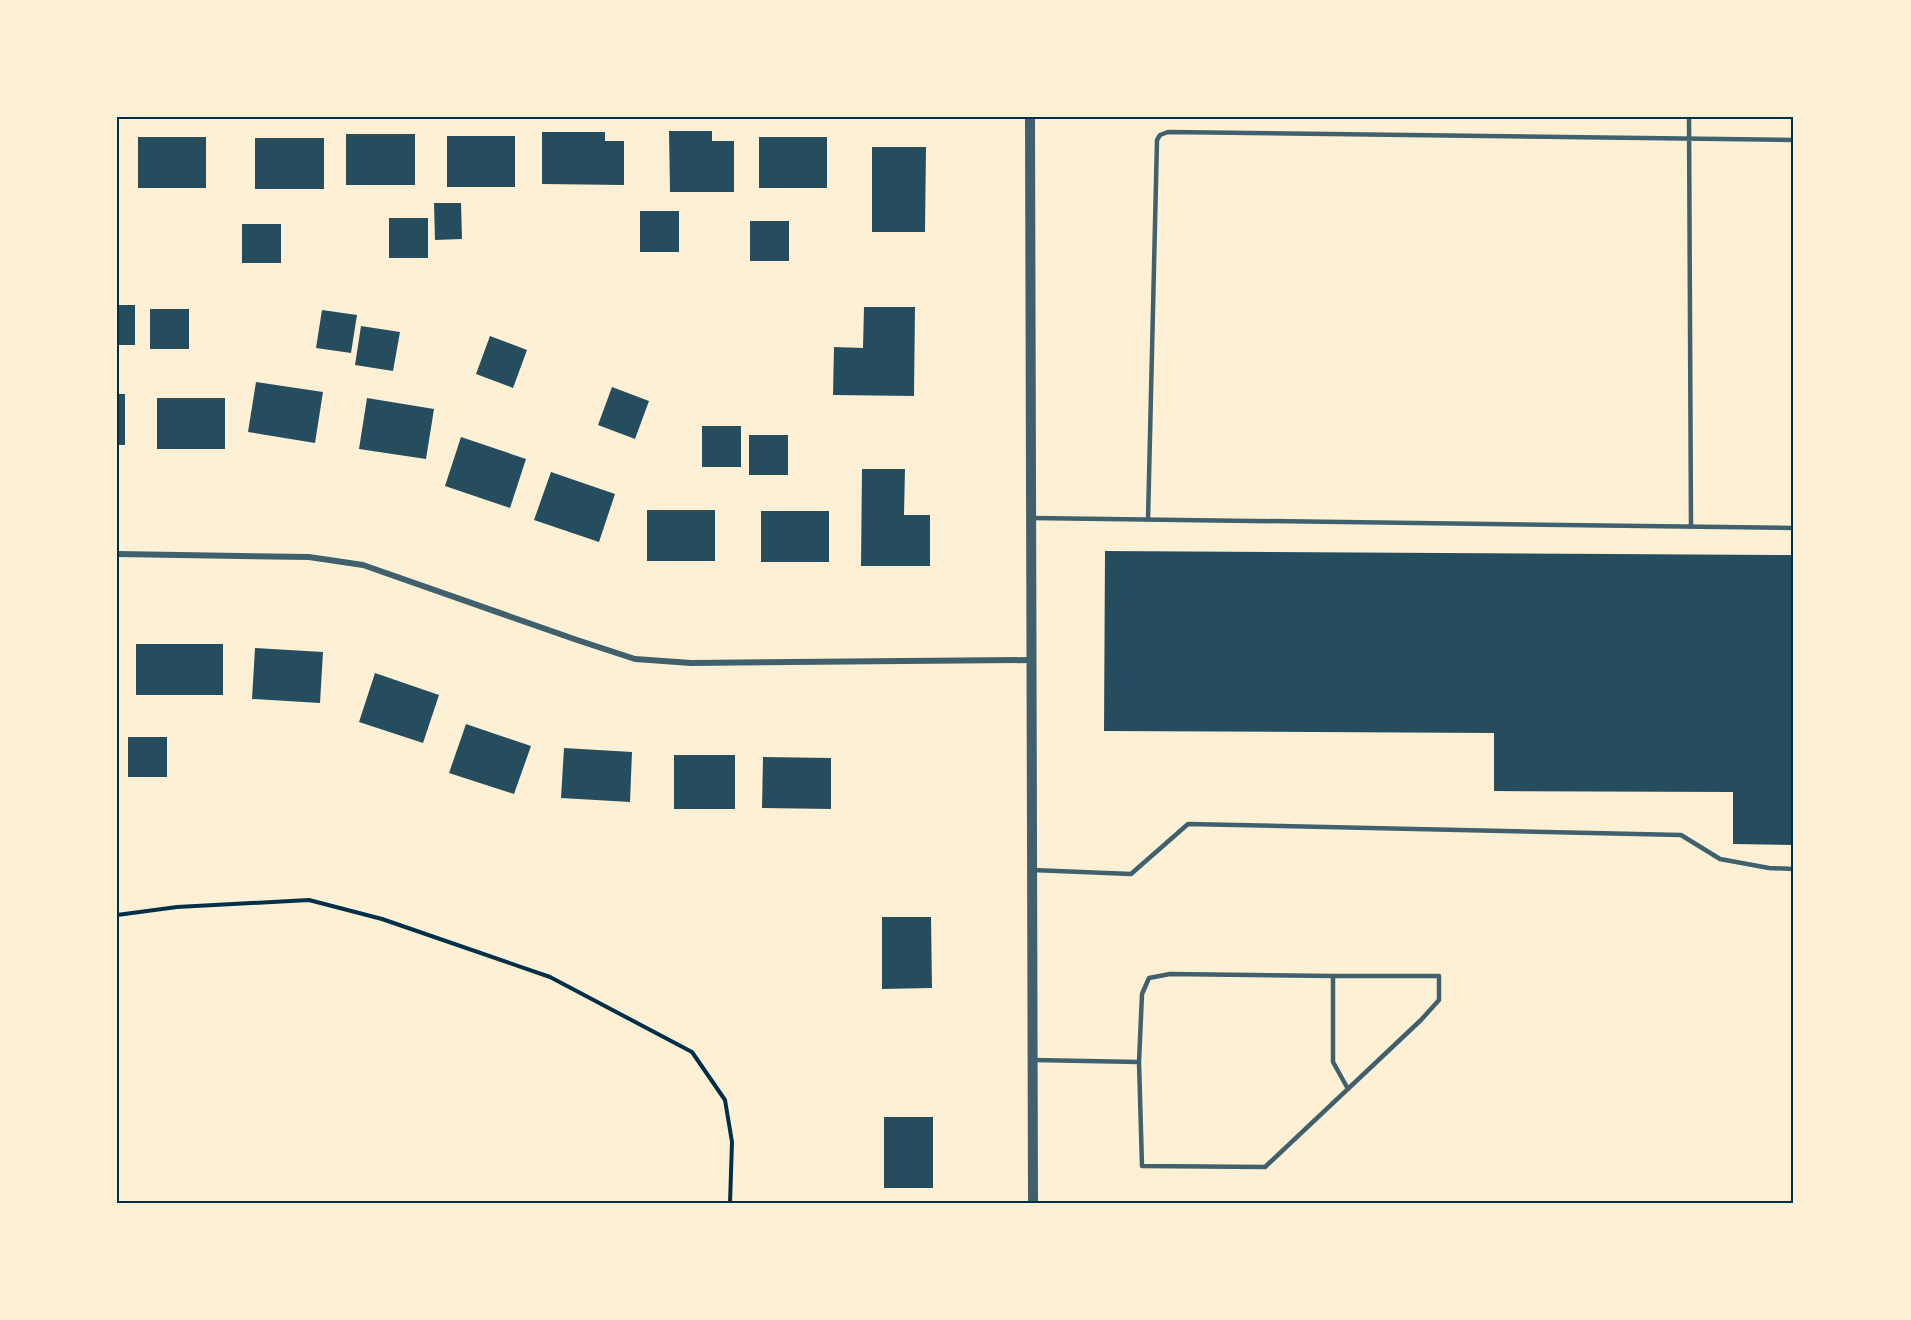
<svg xmlns="http://www.w3.org/2000/svg" width="1911" height="1320" viewBox="0 0 1911 1320" font-family="Roboto,sans-serif">
	<rect width="100%" height="100%" fill="#fdf0d5"/>
	<path fill="#264d5e" d="M 669,131 L 712,131 L 712,141 L 734,141 L 734,192 L 670,192 Z
		M 542,132 L 605,132 L 605,141 L 624,141 L 624,185 L 542,184 Z
		M 346,134 L 415,134 L 415,185 L 346,185 Z
		M 447,136 L 515,136 L 515,187 L 447,187 Z
		M 138,137 L 206,137 L 206,188 L 138,188 Z
		M 759,137 L 827,137 L 827,188 L 759,188 Z
		M 255,138 L 324,138 L 324,189 L 255,189 Z
		M 872,147 L 926,147 L 925,232 L 872,232 Z
		M 434,203 L 461,203 L 462,239 L 435,240 Z
		M 640,211 L 679,211 L 679,252 L 640,252 Z
		M 389,218 L 428,218 L 428,258 L 389,258 Z
		M 750,221 L 789,221 L 789,261 L 750,261 Z
		M 242,224 L 281,224 L 281,263 L 242,263 Z
		M 117,305 L 135,305 L 135,345 L 117,345 Z
		M 864,307 L 915,307 L 914,396 L 833,395 L 834,347 L 863,348 Z
		M 150,309 L 189,309 L 189,349 L 150,349 Z
		M 322,310 L 357,315 L 351,353 L 316,348 Z
		M 361,326 L 400,332 L 393,371 L 355,365 Z
		M 490,336 L 527,350 L 513,388 L 476,374 Z
		M 256,382 L 323,392 L 315,443 L 248,432 Z
		M 612,387 L 649,401 L 635,439 L 598,425 Z
		M 117,394 L 125,394 L 125,445 L 117,445 Z
		M 157,398 L 225,398 L 225,449 L 157,449 Z
		M 367,398 L 434,409 L 426,459 L 359,449 Z
		M 702,426 L 741,426 L 741,467 L 702,467 Z
		M 749,435 L 788,435 L 788,475 L 749,475 Z
		M 461,437 L 526,459 L 510,508 L 445,486 Z
		M 862,469 L 905,469 L 904,515 L 930,515 L 930,566 L 861,566 Z
		M 551,472 L 615,494 L 599,542 L 534,520 Z
		M 647,510 L 715,510 L 715,561 L 647,561 Z
		M 761,511 L 829,511 L 829,562 L 761,562 Z
		M 1105,551 L 1794,555 L 1794,845 L 1733,844 L 1733,792 L 1494,791 L 1494,733 L 1104,731 Z
		M 136,644 L 223,644 L 223,695 L 136,695 Z
		M 255,648 L 323,652 L 320,703 L 252,699 Z
		M 375,673 L 439,695 L 423,743 L 359,722 Z
		M 466,724 L 531,746 L 514,794 L 449,773 Z
		M 128,737 L 167,737 L 167,777 L 128,777 Z
		M 564,748 L 632,752 L 630,802 L 561,798 Z
		M 674,755 L 735,755 L 735,809 L 674,809 Z
		M 763,757 L 831,758 L 831,809 L 762,808 Z
		M 882,917 L 931,917 L 932,988 L 882,989 Z
		M 884,1117 L 933,1117 L 933,1188 L 884,1188 Z"/>
	<g fill="none" stroke-linecap="round" stroke-linejoin="round">
		<path stroke="#003049" stroke-width="4" d="M 117,915 L 177,907 L 309,900 L 382,919 L 550,977 L 692,1052 L 725,1100 L 732,1142 L 730,1203"/>
		<path stroke="#3f606c" stroke-width="4.5" d="M 1689,117 L 1691,527
			M 1032,518 L 1794,528
			M 1148,520 L 1157,140 L 1160,135 L 1168,132 L 1794,140
			M 1032,870 L 1131,874 L 1188,824 L 1681,835 L 1720,859 L 1769,868 L 1794,869
			M 1033,1060 L 1139,1062 L 1142,1166 L 1265,1167 L 1421,1020 L 1439,1000 L 1439,976 L 1333,976 L 1333,1062 L 1348,1089
			M 1139,1062 L 1142,994 L 1149,978 L 1170,974 L 1333,976"/>
		<path stroke="#3f606c" stroke-width="6" d="M 117,554 L 309,557 L 363,565 L 577,640 L 635,659 L 691,663 L 1031,660"/>
		<path stroke="#3f606c" stroke-width="10" d="M 1030,117 L 1033,1203"/>
	</g>
	<rect width="1911" height="1320" fill="none" stroke="#fdf0d5" stroke-width="237"/>
	<rect x="118" y="118" width="1674" height="1084" fill="none" stroke="#003049" stroke-width="2"/>
</svg>
